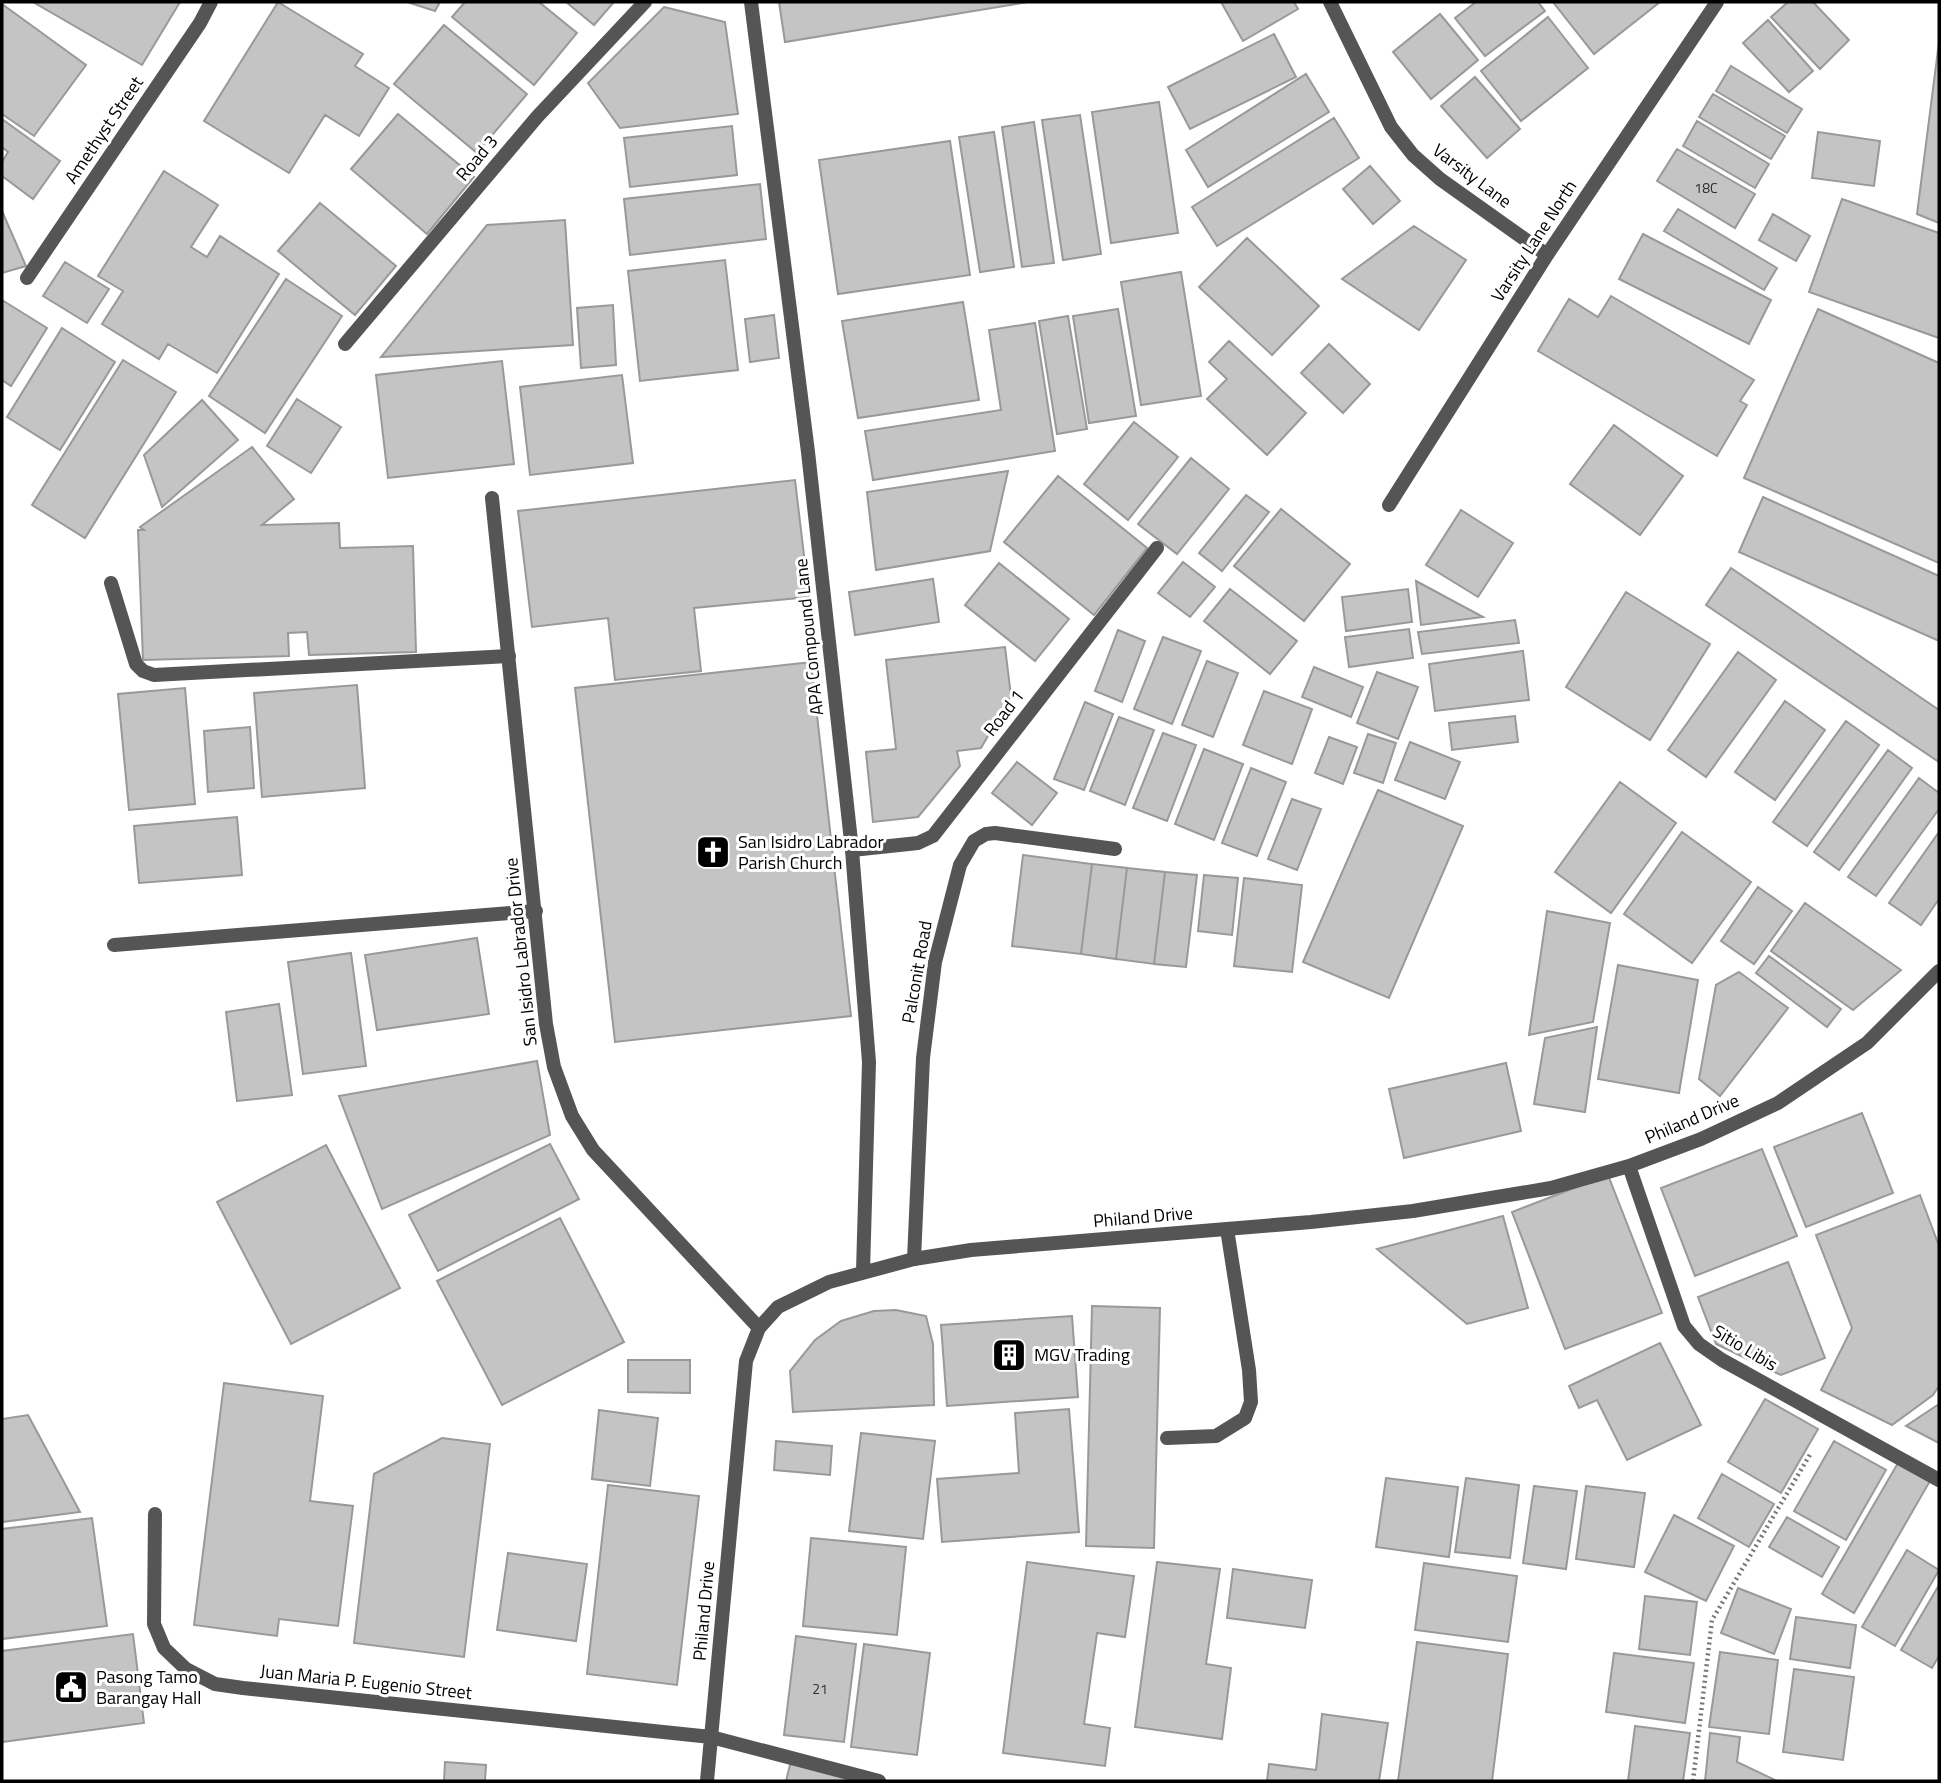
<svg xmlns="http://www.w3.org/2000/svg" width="1941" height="1783" viewBox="0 0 1941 1783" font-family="'Titillium Web',sans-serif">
	<rect width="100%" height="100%" fill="#fff"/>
	<path fill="#c4c4c4" stroke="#999" stroke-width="2" d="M 33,2 L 180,2 L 142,65 Z
		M 278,2 L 363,54 L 355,66 L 389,88 L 359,136 L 325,115 L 289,173 L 204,121 Z
		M 407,2 L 440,2 L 435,11 Z
		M 465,2 L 539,2 L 577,33 L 534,85 L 452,17 Z
		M 566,2 L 614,2 L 594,25 Z
		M 779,2 L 1028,2 L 785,42 Z
		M 1221,2 L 1294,2 L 1298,9 L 1243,41 Z
		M 1476,2 L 1538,2 L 1545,11 L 1485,56 L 1455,18 Z
		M 1553,2 L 1660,2 L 1594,54 Z
		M 1788,2 L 1813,2 L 1849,40 L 1820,69 L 1771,17 Z
		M 2,4 L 86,65 L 34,136 L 2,114 Z
		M 664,7 L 725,22 L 738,114 L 620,128 L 588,83 Z
		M 1440,14 L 1478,60 L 1431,99 L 1393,52 Z
		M 1548,17 L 1588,68 L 1521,121 L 1481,71 Z
		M 1768,20 L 1813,71 L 1789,92 L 1743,43 Z
		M 444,25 L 527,94 L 477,153 L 394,84 Z
		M 1274,34 L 1296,77 L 1190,129 L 1168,87 Z
		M 1939,42 L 1939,223 L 1917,214 Z
		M 1731,66 L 1802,109 L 1787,133 L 1716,91 Z
		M 1306,74 L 1329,112 L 1208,187 L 1186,150 Z
		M 1475,77 L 1520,129 L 1487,158 L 1441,106 Z
		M 1713,94 L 1785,136 L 1771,159 L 1699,117 Z
		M 1159,102 L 1178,233 L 1111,243 L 1092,112 Z
		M 398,114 L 474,177 L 427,234 L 351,169 Z
		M 1080,115 L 1101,254 L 1063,260 L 1042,120 Z
		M 1334,118 L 1359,158 L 1217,246 L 1192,207 Z
		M 2,119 L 60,161 L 33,199 L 2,176 L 2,162 L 8,152 L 2,147 Z
		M 1697,121 L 1769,164 L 1755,188 L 1683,146 Z
		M 1034,122 L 1054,263 L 1022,267 L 1002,127 Z
		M 732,126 L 737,175 L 630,187 L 624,138 Z
		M 994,132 L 1014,267 L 980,272 L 959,137 Z
		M 1818,132 L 1880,141 L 1874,186 L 1812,178 Z
		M 950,141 L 970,275 L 838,294 L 819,160 Z
		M 1677,149 L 1755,194 L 1735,228 L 1657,181 Z
		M 1370,166 L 1400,201 L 1373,224 L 1343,189 Z
		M 164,171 L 218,205 L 191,247 L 207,257 L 220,236 L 279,274 L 217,373 L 168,344 L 159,359 L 102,324 L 123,291 L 98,276 Z
		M 760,184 L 766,239 L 630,255 L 624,199 Z
		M 1842,199 L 1939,233 L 1939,338 L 1809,292 Z
		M 320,203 L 396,266 L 355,315 L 278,251 Z
		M 1678,209 L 1777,268 L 1764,290 L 1664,231 Z
		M 2,211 L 26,266 L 2,273 Z
		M 1773,214 L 1810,236 L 1796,261 L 1759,240 Z
		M 565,220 L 573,345 L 381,357 L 487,225 Z
		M 1414,226 L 1466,260 L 1419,330 L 1342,279 Z
		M 1643,234 L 1771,300 L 1749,344 L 1619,279 Z
		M 1247,238 L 1319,306 L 1272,355 L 1199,287 Z
		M 725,260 L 738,370 L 640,381 L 628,271 Z
		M 65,262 L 109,289 L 87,323 L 43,296 Z
		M 1181,272 L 1201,396 L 1141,405 L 1121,282 Z
		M 286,279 L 342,316 L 265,433 L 209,396 Z
		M 1611,296 L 1754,380 L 1740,401 L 1747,405 L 1717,456 L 1538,351 L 1569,299 L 1598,317 Z
		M 2,300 L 47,328 L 11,386 L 2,380 Z
		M 963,302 L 979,400 L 858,418 L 842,321 Z
		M 613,305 L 616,365 L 581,368 L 577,308 Z
		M 1118,309 L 1136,416 L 1089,423 L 1073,316 Z
		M 1818,309 L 1939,363 L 1939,563 L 1744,478 Z
		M 774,315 L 779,358 L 750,362 L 745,319 Z
		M 1068,316 L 1087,429 L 1057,434 L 1039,321 Z
		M 1035,323 L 1055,451 L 873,480 L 865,431 L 1001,410 L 989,330 Z
		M 62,328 L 115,362 L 60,450 L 7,417 Z
		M 1229,341 L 1306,413 L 1267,455 L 1207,399 L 1227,379 L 1209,362 Z
		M 1329,344 L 1370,384 L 1343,413 L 1301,373 Z
		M 123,360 L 176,392 L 85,538 L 32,505 Z
		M 502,361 L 514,464 L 388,478 L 376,375 Z
		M 622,375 L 633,463 L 530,475 L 520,387 Z
		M 297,399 L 341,427 L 311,473 L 267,446 Z
		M 202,400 L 238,440 L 162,507 L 144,455 Z
		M 1134,422 L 1178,457 L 1128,520 L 1084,484 Z
		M 1614,425 L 1683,476 L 1640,535 L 1570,484 Z
		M 252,447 L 294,499 L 262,525 L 339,523 L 340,548 L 413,546 L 416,652 L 309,655 L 307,632 L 288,633 L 289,656 L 143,660 L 138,530 L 144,530 L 140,527 Z
		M 1191,458 L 1229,489 L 1177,554 L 1138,524 Z
		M 1008,471 L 990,551 L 876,570 L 867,492 Z
		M 1058,476 L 1147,548 L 1094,615 L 1004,542 Z
		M 795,480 L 809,597 L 694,608 L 701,671 L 615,680 L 608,618 L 532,627 L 518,511 Z
		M 1246,495 L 1269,512 L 1222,571 L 1199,553 Z
		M 1763,497 L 1939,576 L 1939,641 L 1739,552 Z
		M 1281,509 L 1350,564 L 1304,621 L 1234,566 Z
		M 1461,510 L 1513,543 L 1478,597 L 1426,565 Z
		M 1183,562 L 1215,587 L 1190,617 L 1158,593 Z
		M 999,563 L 1069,619 L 1035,661 L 965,605 Z
		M 1731,568 L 1939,710 L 1939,762 L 1706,605 Z
		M 933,579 L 939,622 L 855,635 L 849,592 Z
		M 1416,581 L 1483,617 L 1421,625 Z
		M 1230,589 L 1297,641 L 1270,674 L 1204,621 Z
		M 1408,589 L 1412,622 L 1346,631 L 1342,597 Z
		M 1626,592 L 1710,644 L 1650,740 L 1566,687 Z
		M 1515,620 L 1519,643 L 1422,654 L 1418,632 Z
		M 1409,629 L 1413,658 L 1349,667 L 1345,637 Z
		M 1118,630 L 1145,641 L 1122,702 L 1095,691 Z
		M 1163,637 L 1201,651 L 1172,724 L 1134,709 Z
		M 1005,647 L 1011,696 L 981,748 L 957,751 L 960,766 L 918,817 L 873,822 L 866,752 L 896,749 L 886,660 Z
		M 1523,651 L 1529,700 L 1435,711 L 1429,664 Z
		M 1738,652 L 1776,680 L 1706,777 L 1668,750 Z
		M 1207,661 L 1238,673 L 1213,737 L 1182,725 Z
		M 811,662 L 851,1016 L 615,1042 L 575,688 Z
		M 1314,667 L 1363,687 L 1351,717 L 1302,697 Z
		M 1377,672 L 1418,687 L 1398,739 L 1357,723 Z
		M 357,685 L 365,788 L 262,797 L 254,693 Z
		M 185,688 L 195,804 L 129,810 L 118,694 Z
		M 1264,691 L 1312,709 L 1292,764 L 1243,745 Z
		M 1785,701 L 1825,730 L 1775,800 L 1735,772 Z
		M 1085,702 L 1113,714 L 1084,790 L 1054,779 Z
		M 1515,716 L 1518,742 L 1452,750 L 1449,723 Z
		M 1119,717 L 1154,730 L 1125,805 L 1090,791 Z
		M 1846,721 L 1879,745 L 1807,846 L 1773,822 Z
		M 250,727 L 254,788 L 208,792 L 204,731 Z
		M 1163,733 L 1196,745 L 1167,821 L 1133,808 Z
		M 1368,734 L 1396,743 L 1383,783 L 1354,773 Z
		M 1329,737 L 1357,747 L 1343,784 L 1315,773 Z
		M 1410,742 L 1460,762 L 1445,799 L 1395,780 Z
		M 1204,749 L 1243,764 L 1214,840 L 1175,824 Z
		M 1888,750 L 1912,768 L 1839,870 L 1814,852 Z
		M 1017,762 L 1057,793 L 1032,825 L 992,793 Z
		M 1251,768 L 1286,782 L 1257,856 L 1222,843 Z
		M 1919,778 L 1939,793 L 1939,809 L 1876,896 L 1848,877 Z
		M 1620,782 L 1676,823 L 1611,913 L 1555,872 Z
		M 1378,790 L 1463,826 L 1389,998 L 1303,962 Z
		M 1292,799 L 1321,809 L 1297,870 L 1268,859 Z
		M 237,817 L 242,875 L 139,883 L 134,826 Z
		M 1682,832 L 1751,882 L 1692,963 L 1624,914 Z
		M 1939,832 L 1939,899 L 1921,925 L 1889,903 Z
		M 1023,855 L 1092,864 L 1081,954 L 1012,946 Z
		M 1092,864 L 1127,868 L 1116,959 L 1081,954 Z
		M 1127,868 L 1165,872 L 1154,964 L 1116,959 Z
		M 1165,872 L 1197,875 L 1186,967 L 1154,964 Z
		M 1204,875 L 1238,878 L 1232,935 L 1198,931 Z
		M 1244,878 L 1302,885 L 1292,972 L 1234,966 Z
		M 1758,887 L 1792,911 L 1754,964 L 1721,941 Z
		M 1805,903 L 1901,970 L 1853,1010 L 1771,951 Z
		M 1547,911 L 1610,923 L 1593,1022 L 1529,1035 Z
		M 477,938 L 489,1014 L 377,1030 L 365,955 Z
		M 351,953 L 366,1066 L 303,1074 L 288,962 Z
		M 1769,956 L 1841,1009 L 1827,1027 L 1756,973 Z
		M 1618,965 L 1698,980 L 1679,1093 L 1598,1079 Z
		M 1739,972 L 1788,1008 L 1720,1096 L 1699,1079 L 1716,985 Z
		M 279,1004 L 292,1095 L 237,1101 L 226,1012 Z
		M 1597,1027 L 1585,1112 L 1534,1104 L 1545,1038 Z
		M 537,1061 L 550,1135 L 382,1209 L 339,1096 Z
		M 1506,1063 L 1521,1131 L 1404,1158 L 1389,1089 Z
		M 1862,1113 L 1893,1193 L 1806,1227 L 1774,1147 Z
		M 550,1144 L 579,1199 L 438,1271 L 409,1215 Z
		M 326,1145 L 400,1288 L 291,1344 L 217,1202 Z
		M 1762,1149 L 1797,1236 L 1695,1276 L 1661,1188 Z
		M 1608,1175 L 1662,1313 L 1565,1349 L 1512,1212 Z
		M 1920,1195 L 1939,1246 L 1939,1386 L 1933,1395 L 1892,1425 L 1821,1390 L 1852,1328 L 1816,1235 Z
		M 1503,1216 L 1528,1308 L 1467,1324 L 1377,1249 Z
		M 560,1218 L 624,1342 L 502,1405 L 437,1281 Z
		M 1788,1262 L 1825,1358 L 1781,1375 L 1716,1344 L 1698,1297 Z
		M 1092,1306 L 1160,1308 L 1154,1548 L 1086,1546 Z
		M 896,1310 L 926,1316 L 933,1344 L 934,1405 L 793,1412 L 790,1371 L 815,1340 L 841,1321 L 874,1311 Z
		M 1072,1316 L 1078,1397 L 947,1406 L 941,1325 Z
		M 1660,1343 L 1701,1425 L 1627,1460 L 1597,1400 L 1579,1408 L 1569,1386 Z
		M 628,1360 L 690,1360 L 690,1393 L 628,1392 Z
		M 224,1383 L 323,1396 L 310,1501 L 353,1506 L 338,1626 L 279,1619 L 277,1636 L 194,1625 Z
		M 1765,1399 L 1818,1429 L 1781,1493 L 1728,1462 Z
		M 1939,1404 L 1939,1443 L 1906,1426 Z
		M 1069,1409 L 1079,1532 L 942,1542 L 937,1479 L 1019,1473 L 1015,1413 Z
		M 599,1410 L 658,1418 L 650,1486 L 592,1479 Z
		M 28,1415 L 80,1512 L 2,1522 L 2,1419 Z
		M 861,1433 L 935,1441 L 923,1539 L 849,1531 Z
		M 442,1438 L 490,1444 L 464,1657 L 354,1643 L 374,1474 Z
		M 776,1441 L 832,1446 L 830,1475 L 774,1470 Z
		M 1834,1441 L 1886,1470 L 1846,1540 L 1794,1511 Z
		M 1902,1456 L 1934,1474 L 1854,1613 L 1822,1594 Z
		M 1722,1474 L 1774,1504 L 1749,1547 L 1698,1518 Z
		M 1386,1478 L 1458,1487 L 1449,1557 L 1376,1547 Z
		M 1466,1478 L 1519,1485 L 1510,1558 L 1455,1552 Z
		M 608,1485 L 699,1496 L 677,1685 L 587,1674 Z
		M 1534,1486 L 1577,1491 L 1566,1569 L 1523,1563 Z
		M 1586,1486 L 1645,1493 L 1634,1567 L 1576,1559 Z
		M 1674,1515 L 1734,1546 L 1706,1601 L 1645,1572 Z
		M 1787,1517 L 1839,1547 L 1822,1577 L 1769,1547 Z
		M 92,1518 L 107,1626 L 2,1639 L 2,1529 Z
		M 811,1538 L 906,1547 L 897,1635 L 803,1626 Z
		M 1907,1550 L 1939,1570 L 1895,1646 L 1862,1627 Z
		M 508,1553 L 587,1564 L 576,1641 L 497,1630 Z
		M 1027,1562 L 1134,1576 L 1125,1637 L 1097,1633 L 1084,1724 L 1110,1728 L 1105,1766 L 1003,1753 Z
		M 1157,1562 L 1220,1569 L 1206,1664 L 1231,1668 L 1222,1739 L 1135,1727 Z
		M 1424,1563 L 1517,1576 L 1508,1642 L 1415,1630 Z
		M 1233,1569 L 1312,1580 L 1305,1628 L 1227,1618 Z
		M 1939,1585 L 1939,1656 L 1932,1668 L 1901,1650 Z
		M 1738,1588 L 1791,1609 L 1774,1654 L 1721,1633 Z
		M 1645,1596 L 1697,1602 L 1690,1655 L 1639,1649 Z
		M 1796,1617 L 1856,1625 L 1850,1668 L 1790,1659 Z
		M 133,1634 L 144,1723 L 2,1742 L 2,1651 Z
		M 796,1636 L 856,1644 L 844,1742 L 784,1735 Z
		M 1417,1642 L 1508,1654 L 1492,1781 L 1398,1781 Z
		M 864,1644 L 930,1653 L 917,1755 L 851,1747 Z
		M 1720,1652 L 1778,1660 L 1769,1734 L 1709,1727 Z
		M 1614,1653 L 1694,1663 L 1685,1723 L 1606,1712 Z
		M 1794,1669 L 1854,1677 L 1843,1760 L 1783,1752 Z
		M 1322,1714 L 1388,1723 L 1379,1781 L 1267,1781 L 1269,1764 L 1316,1770 Z
		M 1635,1726 L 1690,1733 L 1683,1781 L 1628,1781 Z
		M 1710,1733 L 1740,1737 L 1737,1762 L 1777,1781 L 1705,1781 Z
		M 791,1761 L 874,1781 L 786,1781 Z
		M 445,1762 L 486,1765 L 485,1781 L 444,1781 Z"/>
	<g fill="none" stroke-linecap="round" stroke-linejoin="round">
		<path stroke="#777" stroke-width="4.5" stroke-dasharray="2 3.5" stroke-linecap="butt" d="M 1693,1781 L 1712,1620 L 1811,1453"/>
		<path stroke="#555" stroke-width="14" d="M 111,583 L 136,664 L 143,671 L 154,675 L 509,656
			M 852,850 L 918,843 L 933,836 L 1157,548
			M 114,945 L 536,911
			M 914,1259 L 923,1058 L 935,962 L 960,865 L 974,841 L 986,834 L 995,833 L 1115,849
			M 1167,1438 L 1216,1436 L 1245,1418 L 1251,1402 L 1249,1370 L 1227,1229
			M 711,1737 L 879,1781"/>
		<path stroke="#555" stroke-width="14" d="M 751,2 L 808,452 L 852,850 L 869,1062 L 863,1271
			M 1330,2 L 1391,127 L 1413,155 L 1440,179 L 1547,255
			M 27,278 L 200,23 L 211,2
			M 345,344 L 537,117 L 645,2
			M 492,498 L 546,1024 L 554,1067 L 572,1116 L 593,1150 L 759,1328
			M 1389,505 L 1547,255 L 1717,2
			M 1629,1166 L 1684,1326 L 1699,1344 L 1722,1360 L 1939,1480
			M 155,1514 L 154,1624 L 164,1648 L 186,1669 L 215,1684 L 243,1688 L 711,1737
			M 707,1781 L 746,1361 L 759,1328 L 778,1307 L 829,1282 L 914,1259 L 971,1250 L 1311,1222 L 1413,1211 L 1551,1188 L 1629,1166 L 1701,1139 L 1778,1103 L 1867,1043 L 1939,971"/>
	</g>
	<defs>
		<g id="church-square" transform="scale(1.75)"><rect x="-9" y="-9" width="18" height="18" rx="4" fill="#000" stroke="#fff"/><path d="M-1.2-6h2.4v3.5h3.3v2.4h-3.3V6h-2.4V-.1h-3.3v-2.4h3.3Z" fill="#fff"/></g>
		<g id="building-square" transform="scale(1.75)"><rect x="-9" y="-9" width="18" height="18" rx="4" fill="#000" stroke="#fff"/><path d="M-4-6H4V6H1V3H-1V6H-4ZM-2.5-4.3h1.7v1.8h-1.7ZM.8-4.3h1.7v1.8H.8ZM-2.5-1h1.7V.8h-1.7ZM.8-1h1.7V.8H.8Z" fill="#fff"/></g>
		<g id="civic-square" transform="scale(1.75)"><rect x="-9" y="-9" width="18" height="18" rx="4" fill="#000" stroke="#fff"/><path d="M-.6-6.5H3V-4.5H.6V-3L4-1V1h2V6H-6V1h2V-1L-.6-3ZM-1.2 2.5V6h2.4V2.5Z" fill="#fff"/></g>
	</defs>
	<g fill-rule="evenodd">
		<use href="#church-square" x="713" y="852"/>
		<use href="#building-square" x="1009" y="1355"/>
		<use href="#civic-square" x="71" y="1687"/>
	</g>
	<g text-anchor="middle" stroke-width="6" stroke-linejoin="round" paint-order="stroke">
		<g font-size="14" fill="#313131">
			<text x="1706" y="193">18C</text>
			<text x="820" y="1694">21</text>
		</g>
		<g font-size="18" fill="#000" stroke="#fff">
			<text transform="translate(104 130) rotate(-56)" y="6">Amethyst Street</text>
			<text transform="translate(477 158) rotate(-50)" y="6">Road 3</text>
			<text transform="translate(1472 176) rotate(37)" y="6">Varsity Lane</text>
			<text transform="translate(1534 241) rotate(-57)" y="6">Varsity Lane North</text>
			<text transform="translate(809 637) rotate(-96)" y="6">APA Compound Lane</text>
			<text transform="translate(1004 713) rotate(-52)" y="6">Road 1</text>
			<text transform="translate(521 952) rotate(-96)" y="6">San Isidro Labrador Drive</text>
			<text transform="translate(917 972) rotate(-80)" y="6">Palconit Road</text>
			<text transform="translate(1692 1119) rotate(-23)" y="6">Philand Drive</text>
			<text transform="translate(1143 1217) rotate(-5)" y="6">Philand Drive</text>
			<text transform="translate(1745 1348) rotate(31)" y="6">Sitio Libis</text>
			<text transform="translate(704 1611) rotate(-85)" y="6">Philand Drive</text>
			<text transform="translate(366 1682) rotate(6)" y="6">Juan Maria P. Eugenio Street</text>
		</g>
		<g font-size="18" fill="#000" stroke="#fff" text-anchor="start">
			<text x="738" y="848">San Isidro Labrador<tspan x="738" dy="21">Parish Church</tspan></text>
			<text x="1034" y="1361">MGV Trading</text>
			<text x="96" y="1683">Pasong Tamo<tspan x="96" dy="21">Barangay Hall</tspan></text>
		</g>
	</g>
	<rect width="1941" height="1783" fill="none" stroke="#000000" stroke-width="7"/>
</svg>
